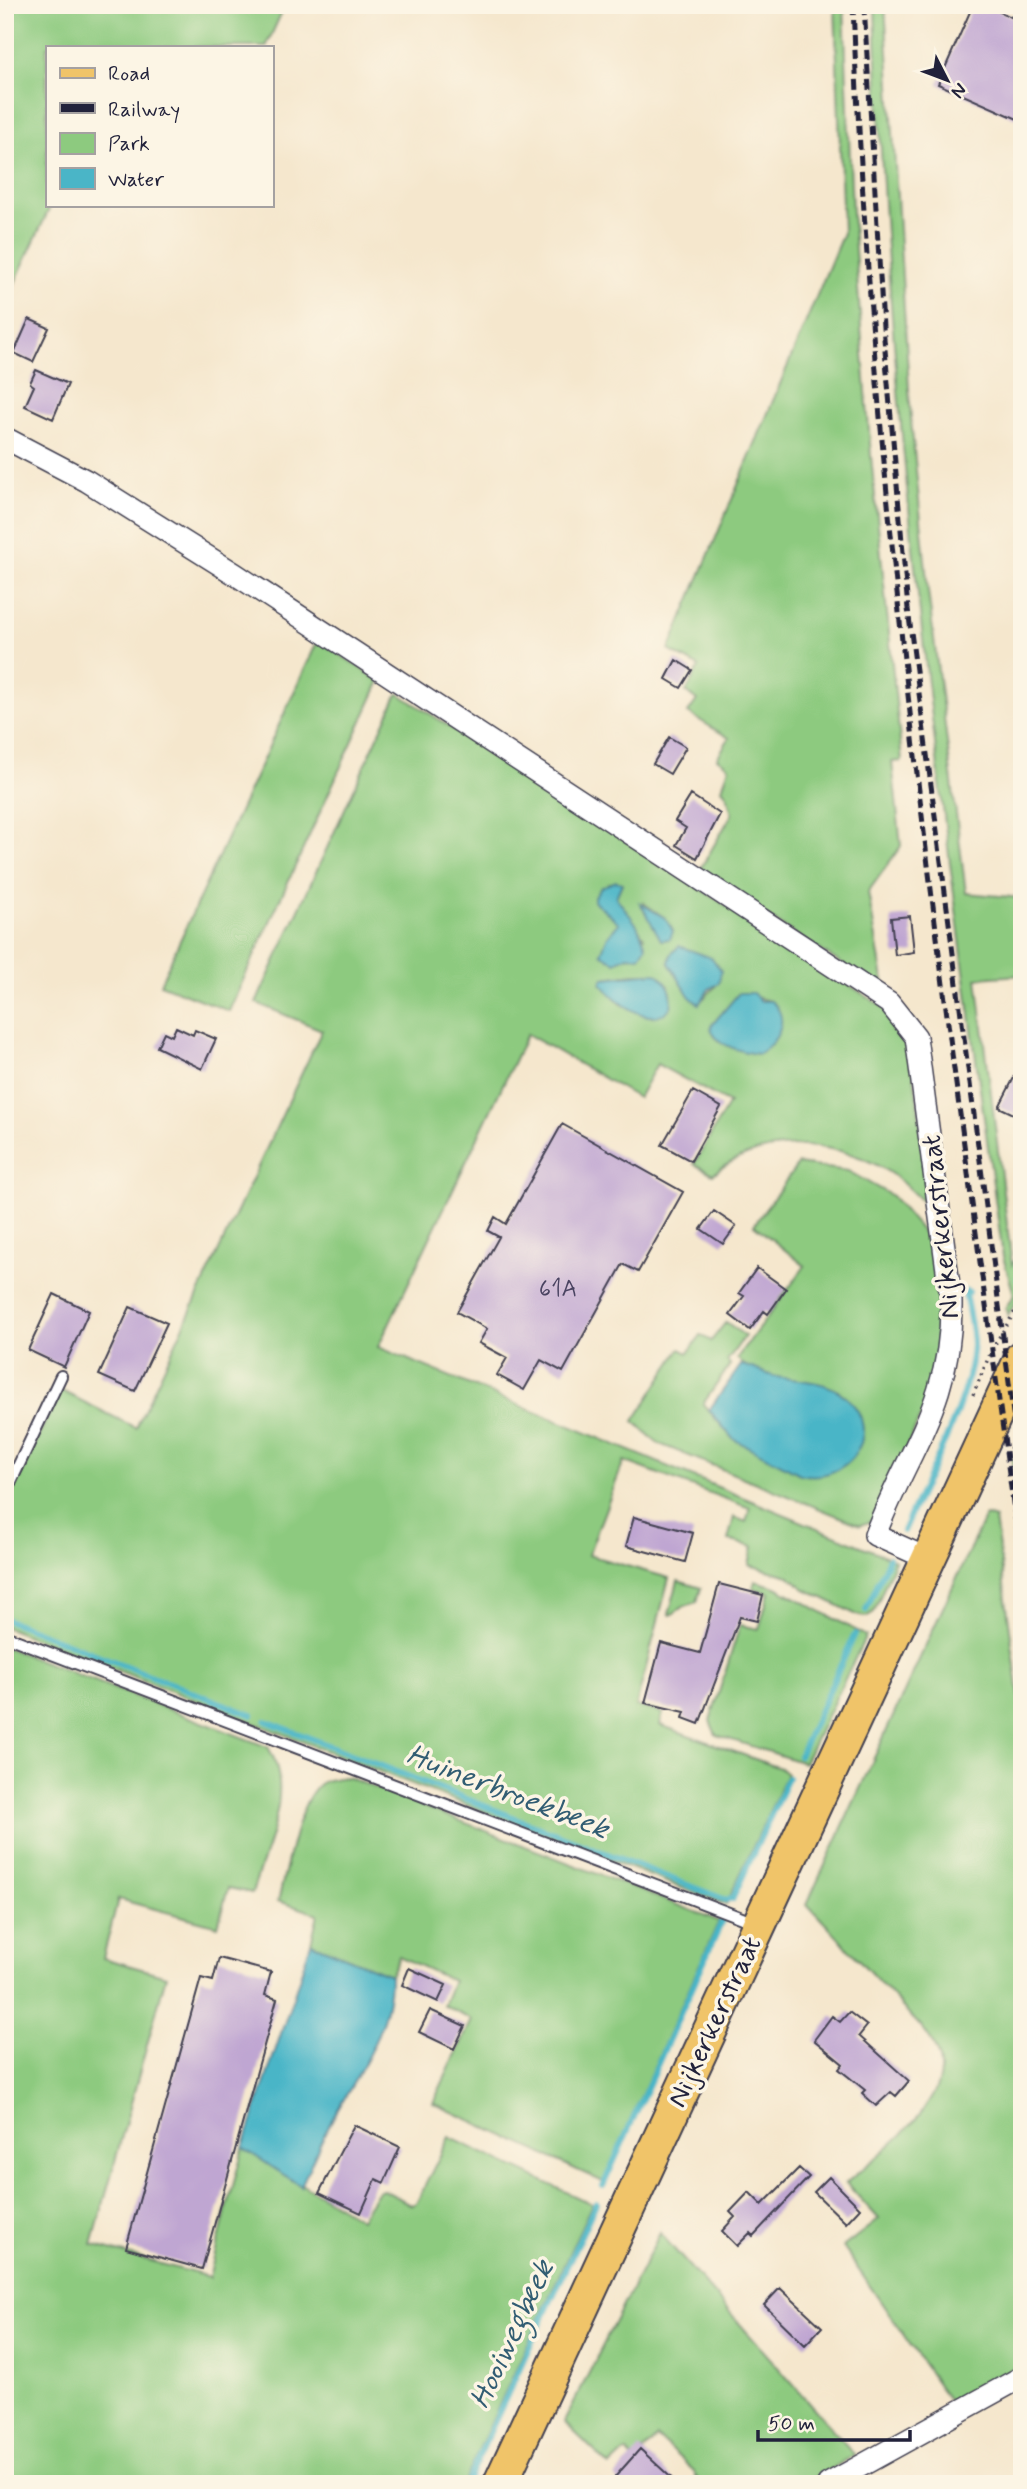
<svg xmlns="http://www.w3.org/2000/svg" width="1027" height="2489" viewBox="0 0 1027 2489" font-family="Mynerve,sans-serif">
	<rect width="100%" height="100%" fill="#fcf5e5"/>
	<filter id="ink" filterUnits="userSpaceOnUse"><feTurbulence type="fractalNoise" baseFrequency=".0143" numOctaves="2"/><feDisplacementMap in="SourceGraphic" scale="14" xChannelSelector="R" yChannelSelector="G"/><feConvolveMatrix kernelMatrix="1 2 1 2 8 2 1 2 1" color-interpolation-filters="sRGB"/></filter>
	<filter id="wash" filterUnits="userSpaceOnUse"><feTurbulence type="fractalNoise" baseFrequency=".00686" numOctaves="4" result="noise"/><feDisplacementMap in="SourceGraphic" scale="28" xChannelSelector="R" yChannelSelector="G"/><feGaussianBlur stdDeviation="1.57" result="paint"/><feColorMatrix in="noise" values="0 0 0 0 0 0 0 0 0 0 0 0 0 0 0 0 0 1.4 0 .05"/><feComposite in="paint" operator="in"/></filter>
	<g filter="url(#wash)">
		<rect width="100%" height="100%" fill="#f5e7cd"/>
		<path fill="#8dca7f" stroke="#58765d" stroke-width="2" fill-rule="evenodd" d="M 5,5 L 285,5 L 266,47 L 47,47 L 47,205 L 51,205 L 9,295 L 5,294 Z
			M 835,5 L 844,5 L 852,212 L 871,456 L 902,761 L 892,762 L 901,846 L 868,892 L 885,991 L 698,873 L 732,814 L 727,795 L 722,789 L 729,767 L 717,758 L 729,738 L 688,713 L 697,700 L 686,692 L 699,667 L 669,650 L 843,233 Z
			M 875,5 L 885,5 L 911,420 L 928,591 L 966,893 L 1022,898 L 1022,975 L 977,978 L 1012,1265 L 1022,1250 L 1022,1293 L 1008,1315 L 1005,1308 L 1014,1295 L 1003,1257 C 946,841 887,425 875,5 Z
			M 318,640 L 380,681 L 229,1011 L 160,984 Z
			M 398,693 L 883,1007 L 909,1037 L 932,1212 C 920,1199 907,1186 893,1175 C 842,1139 763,1134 713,1174 L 694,1164 L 729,1103 L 657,1064 L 638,1098 L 527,1034 L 378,1347 L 895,1560 L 874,1612 L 866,1617 L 859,1616 L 805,1589 L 789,1576 L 749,1565 L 753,1547 L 728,1540 L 734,1517 L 746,1522 L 750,1508 L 624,1461 L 588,1555 L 669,1578 L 636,1706 L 663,1713 L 660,1725 L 780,1768 L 787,1774 L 726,1905 L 5,1627 L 5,1508 L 60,1390 L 136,1428 L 322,1030 L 256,1003 ZM 608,883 L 622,883 L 616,897 L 644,937 L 630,956 ZM 642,902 L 665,918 L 673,931 L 661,940 ZM 712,958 L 721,971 L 715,987 L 702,1000 L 688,994 L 669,963 ZM 633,974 L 656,974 L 669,986 L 652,1017 L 621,1004 L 601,983 L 604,978 ZM 739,993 L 771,1001 L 780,1020 L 745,1052 C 730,1045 713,1044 711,1026 Z
			M 798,1164 L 848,1171 L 892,1196 L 925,1235 L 939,1272 L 942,1294 L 939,1376 L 873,1521 L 860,1525 L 657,1443 L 634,1421 L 680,1349 L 688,1353 L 701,1335 L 711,1341 L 726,1322 L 745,1336 L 727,1361 L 730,1365 L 703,1404 L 733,1439 L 861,1421 C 839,1359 769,1397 737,1358 L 805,1266 L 754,1225 Z
			M 1022,1458 L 1022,1534 L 1012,1459 Z
			M 985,1516 L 995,1519 L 1022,1717 L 1022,2365 L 951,2404 L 843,2247 L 879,2219 L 846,2183 C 874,2159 938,2112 940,2072 C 941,2054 932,2041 922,2028 L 807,1904 Z
			M 678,1581 L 701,1588 L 697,1602 L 684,1606 L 671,1615 L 669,1614 Z
			M 755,1581 L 776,1587 L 866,1636 L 804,1763 L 716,1735 L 710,1721 L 740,1625 L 759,1629 L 769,1593 L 753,1588 Z
			M 5,1647 L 268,1747 C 296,1790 265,1848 252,1893 L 228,1888 L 218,1926 L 118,1899 L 103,1958 L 166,1976 L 92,2245 L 209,2277 L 243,2148 L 360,2219 L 378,2191 L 384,2190 L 412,2205 L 417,2202 L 449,2137 L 592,2204 L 463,2484 L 26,2484 L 5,2476 Z
			M 347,1777 L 719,1921 L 603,2182 L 433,2103 L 472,2020 L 443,2005 L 453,1981 L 399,1956 L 390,1975 L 311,1943 L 318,1914 L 278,1901 C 286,1873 297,1800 321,1783 C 327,1779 339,1778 347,1777 Z
			M 660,2233 L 855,2455 L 804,2484 L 699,2484 L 694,2471 L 657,2437 L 635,2461 L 626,2451 L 610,2466 L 564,2422 Z"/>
		<path fill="#4ab5c7" stroke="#366c81" stroke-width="2" d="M 616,881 L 622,883 L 616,897 L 637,925 L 646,946 L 640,957 L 628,956 L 615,962 L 601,953 L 608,936 L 619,923 L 594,901 L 594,897 L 601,887 Z
			M 640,903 L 665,918 L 673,931 L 670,939 L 661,940 Z
			M 679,946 L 712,958 L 721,971 L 719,983 L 709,989 L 699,1004 L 690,997 L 669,963 L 671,954 Z
			M 656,973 C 668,982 674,992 671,1007 C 652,1032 614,1000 601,983 L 604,978 Z
			M 739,993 L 753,993 L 760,1001 L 771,1001 C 792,1019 777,1043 758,1054 C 741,1052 713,1045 711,1026 Z
			M 741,1365 C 753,1367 764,1374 777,1377 C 803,1382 826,1379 847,1398 C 886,1433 847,1485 800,1474 L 733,1439 L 709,1410 Z
			M 311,1943 L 390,1975 C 391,2027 358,2074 333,2118 C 321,2139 312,2163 301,2186 L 243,2148 Z"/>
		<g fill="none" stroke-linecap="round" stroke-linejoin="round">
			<path stroke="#4ab5c7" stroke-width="6" d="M 1018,1279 L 1022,1275
				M 903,1531 C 926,1478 970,1402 973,1345 C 973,1328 967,1308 965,1291 L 969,1292
				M 866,1610 L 889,1558
				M 5,1619 L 252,1715
				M 266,1721 L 726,1900 L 733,1897
				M 799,1756 L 855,1634
				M 732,1900 L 788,1778
				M 603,2186 L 722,1921
				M 466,2484 L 596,2203"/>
		</g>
		<g id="blocks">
			<path fill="#bfa6d2" d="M 973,5 L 985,5 L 1022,22 L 1022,121 L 938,84 Z
				M 29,319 L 49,328 L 33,362 L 14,353 Z
				M 36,370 L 68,384 L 53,419 L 25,406 L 34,386 L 30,383 Z
				M 676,660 L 692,670 L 681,688 L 666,679 Z
				M 669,737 L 686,747 L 670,774 L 653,764 Z
				M 691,795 L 720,814 L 697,858 L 676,845 L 686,828 L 675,821 Z
				M 910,916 L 914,952 L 895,955 L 891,918 Z
				M 176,1027 L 193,1035 L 195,1030 L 216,1039 L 202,1069 L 157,1047 L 164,1032 L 172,1036 Z
				M 1022,1062 L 1022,1118 L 999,1107 Z
				M 693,1091 L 721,1107 L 691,1161 L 662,1145 Z
				M 562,1124 L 683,1192 L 638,1272 L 623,1264 L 563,1372 L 541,1360 L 524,1390 L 497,1375 L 507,1358 L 479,1343 L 487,1329 L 457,1312 L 499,1237 L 488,1231 L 495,1217 L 506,1224 Z
				M 714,1211 L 736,1226 L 723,1244 L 701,1229 Z
				M 757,1268 L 786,1289 L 768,1314 L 764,1311 L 750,1330 L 730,1315 L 744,1296 L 739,1293 Z
				M 54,1294 L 89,1311 L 64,1367 L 28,1350 Z
				M 130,1307 L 167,1323 L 135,1391 L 99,1375 Z
				M 634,1517 L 693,1533 L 685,1562 L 626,1546 Z
				M 719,1584 L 763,1595 L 757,1621 L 740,1617 L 699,1724 L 683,1718 L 685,1712 L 645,1703 L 661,1643 L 700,1653 Z
				M 219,1958 L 271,1972 L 265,1995 L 277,1999 L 202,2269 L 126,2248 L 201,1978 L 213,1981 Z
				M 409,1968 L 446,1985 L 438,2002 L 402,1985 Z
				M 430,2010 L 465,2026 L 454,2049 L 419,2032 Z
				M 849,2012 L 867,2026 L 859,2036 L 909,2081 L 896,2096 L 891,2092 L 876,2106 L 862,2093 L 865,2090 L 839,2069 L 843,2064 L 814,2040 L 832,2016 L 840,2022 Z
				M 354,2125 L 400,2147 L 384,2183 L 376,2179 L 361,2213 L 319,2193 Z
				M 799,2168 L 809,2177 L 753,2236 L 750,2233 L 737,2246 L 722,2231 L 735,2217 L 730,2212 L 749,2192 L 762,2205 Z
				M 829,2177 L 860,2208 L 846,2223 L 814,2192 Z
				M 780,2288 L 822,2327 L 805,2345 L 764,2305 Z
				M 640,2449 L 678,2484 L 623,2484 L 615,2477 Z"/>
		</g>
	</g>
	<g filter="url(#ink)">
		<use href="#blocks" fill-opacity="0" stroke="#424051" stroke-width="2"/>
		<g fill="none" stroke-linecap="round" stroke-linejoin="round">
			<g stroke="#424051" stroke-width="14">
				<path id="lane" d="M 5,1494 L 61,1376
					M 5,1636 L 755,1923"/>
			</g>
			<g stroke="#424051" stroke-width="24">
				<path id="street" d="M 5,438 L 87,481 L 235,574 L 889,1003 L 916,1037 L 951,1300 C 953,1401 909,1447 875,1535 L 926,1558
					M 828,2484 L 1022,2377"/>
			</g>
			<g stroke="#424051" stroke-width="37">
				<path id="primary" d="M 500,2484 L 1022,1357"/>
			</g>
			<path stroke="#424051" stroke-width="3.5" stroke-dasharray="2 5" stroke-linecap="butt" d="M 973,1395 L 992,1349 L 1022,1300
				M 1010,1449 L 1022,1431"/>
			<use href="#lane" stroke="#fff" stroke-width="10"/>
			<use href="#street" stroke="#fff" stroke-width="21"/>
			<use href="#primary" stroke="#f0c469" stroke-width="33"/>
			<path stroke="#22223b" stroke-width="5" stroke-dasharray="10 5" stroke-linecap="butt" d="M 853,5 C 874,530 951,1048 1022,1568
				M 864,5 L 883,327 L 908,609 L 1022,1482"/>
		</g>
	</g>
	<g text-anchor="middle" stroke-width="7" stroke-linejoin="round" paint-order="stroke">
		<g font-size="24" fill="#494361">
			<text x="558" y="1296">61A</text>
		</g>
		<g font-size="28" fill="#22223b" stroke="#fcf5e5">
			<text transform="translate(939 1227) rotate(-96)" y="10">Nijkerkerstraat</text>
			<text transform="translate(713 2021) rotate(-65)" y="10">Nijkerkerstraat</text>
		</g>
		<g font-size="30" font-style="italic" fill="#325d73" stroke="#fcf5e5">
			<text transform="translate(508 1791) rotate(21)" y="10">Huinerbroekbeek</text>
			<text transform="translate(511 2334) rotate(-65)" y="10">Hooiwegbeek</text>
		</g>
	</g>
	<rect width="1027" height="2489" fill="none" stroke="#fcf5e5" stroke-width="28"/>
	<rect x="46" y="46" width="228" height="161" fill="#fcf5e5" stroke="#a5a1a1" stroke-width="2"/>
	<rect x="60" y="68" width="35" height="10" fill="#f0c469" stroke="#a5a1a1" stroke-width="2"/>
	<text x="108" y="80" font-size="21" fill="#22223b">Road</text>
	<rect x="60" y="103" width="35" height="10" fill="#22223b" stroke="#a5a1a1" stroke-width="2"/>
	<text x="108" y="116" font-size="21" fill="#22223b">Railway</text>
	<rect x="60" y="133" width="35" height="21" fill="#8dca7f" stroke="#a5a1a1" stroke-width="2"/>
	<text x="108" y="150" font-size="21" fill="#22223b">Park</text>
	<rect x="60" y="168" width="35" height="21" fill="#4ab5c7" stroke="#a5a1a1" stroke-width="2"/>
	<text x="108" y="186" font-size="21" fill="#22223b">Water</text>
	<g transform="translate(947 80) rotate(132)" stroke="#fcf5e5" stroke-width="5" paint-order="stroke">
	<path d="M0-5L12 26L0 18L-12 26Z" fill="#22223b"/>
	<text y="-10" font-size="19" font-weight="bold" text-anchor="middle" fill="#22223b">N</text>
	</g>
	<path d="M758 2430v10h152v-10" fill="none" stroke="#22223b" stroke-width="3.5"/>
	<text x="768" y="2430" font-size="21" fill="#22223b" stroke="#fcf5e5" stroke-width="5" paint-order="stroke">50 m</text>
</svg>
